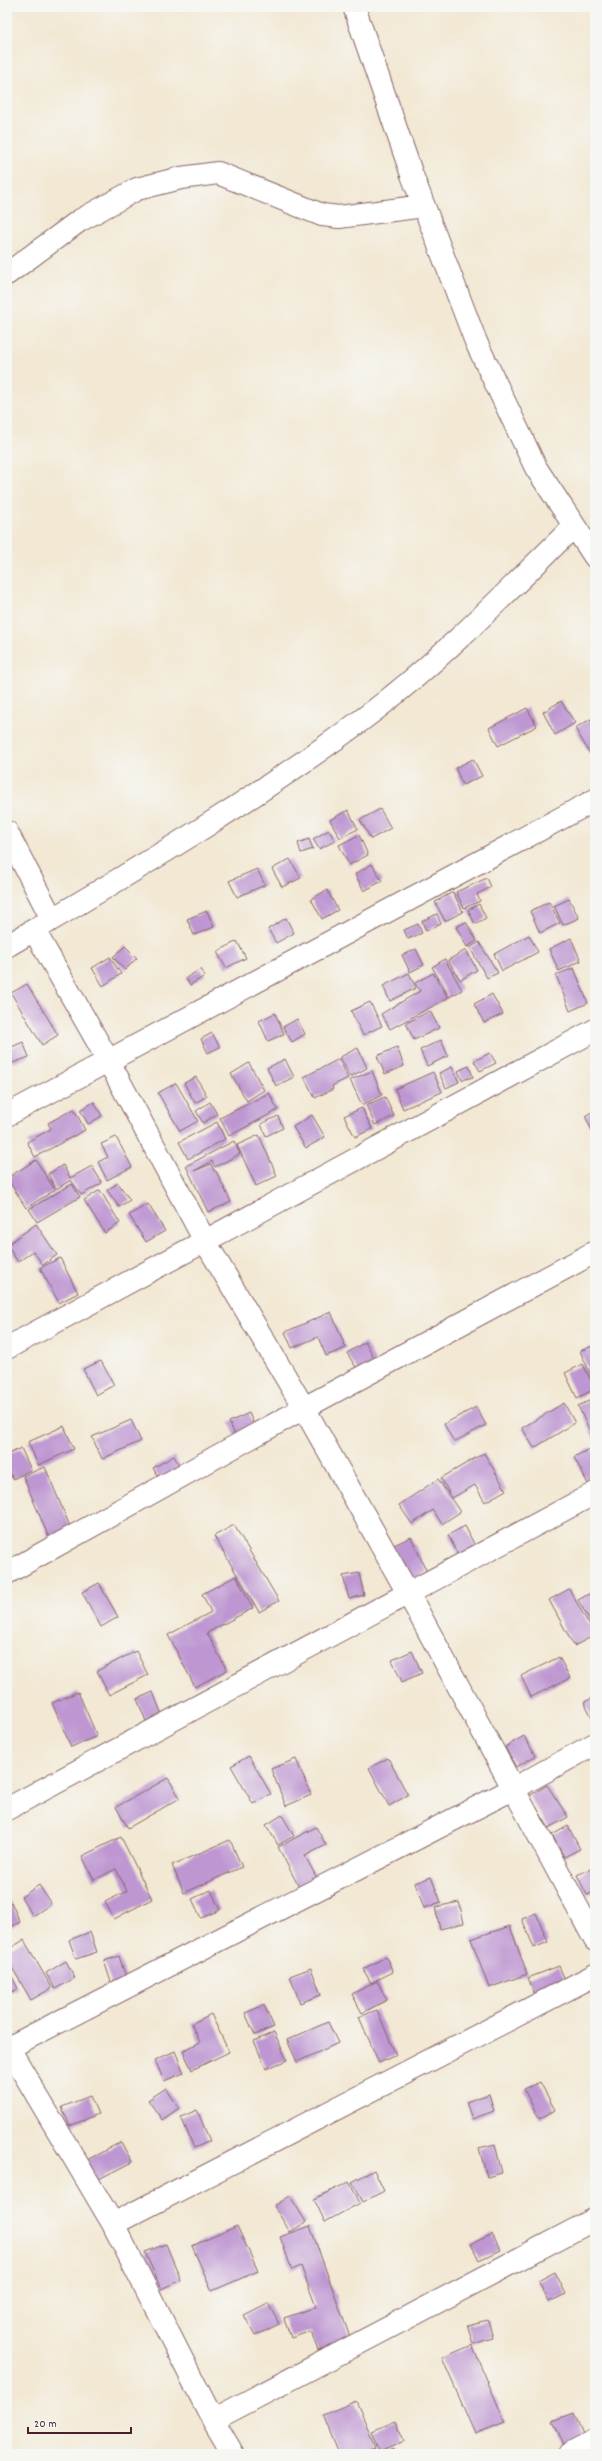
<svg xmlns="http://www.w3.org/2000/svg" width="602" height="2461" viewBox="0 0 602 2461" font-family="Dekko,sans-serif">
	<rect width="100%" height="100%" fill="#f6f6f2"/>
	<filter id="ink" filterUnits="userSpaceOnUse"><feTurbulence type="fractalNoise" baseFrequency=".025" numOctaves="2"/><feDisplacementMap in="SourceGraphic" scale="8" xChannelSelector="R" yChannelSelector="G"/><feConvolveMatrix kernelMatrix="1 2 1 2 8 2 1 2 1" color-interpolation-filters="sRGB"/></filter>
	<filter id="wash" filterUnits="userSpaceOnUse"><feTurbulence type="fractalNoise" baseFrequency=".012" numOctaves="4" result="noise"/><feDisplacementMap in="SourceGraphic" scale="16" xChannelSelector="R" yChannelSelector="G"/><feGaussianBlur stdDeviation="0.9" result="paint"/><feColorMatrix in="noise" values="0 0 0 0 0 0 0 0 0 0 0 0 0 0 0 0 0 1.4 0 .05"/><feComposite in="paint" operator="in"/></filter>
	<g filter="url(#wash)">
		<rect width="100%" height="100%" fill="#f2e8d3"/>
		<g id="blocks">
			<path fill="#be97d2" d="M 561,701 L 575,723 L 555,735 L 543,712 Z
				M 527,708 L 537,726 L 498,746 L 489,728 Z
				M 591,719 L 595,726 L 595,751 L 590,754 L 575,728 Z
				M 473,759 L 482,776 L 463,785 L 455,768 Z
				M 380,809 L 391,828 L 371,839 L 360,820 Z
				M 348,810 L 358,829 L 340,838 L 330,820 Z
				M 329,830 L 335,841 L 319,849 L 313,839 Z
				M 359,835 L 368,855 L 349,865 L 339,845 Z
				M 309,839 L 313,849 L 301,853 L 298,843 Z
				M 290,859 L 301,878 L 282,887 L 272,869 Z
				M 372,864 L 382,881 L 364,891 L 355,874 Z
				M 257,869 L 265,885 L 237,897 L 229,881 Z
				M 487,878 L 491,887 L 477,894 L 480,901 L 464,908 L 456,892 Z
				M 327,890 L 338,910 L 322,919 L 311,899 Z
				M 453,892 L 463,912 L 445,921 L 435,902 Z
				M 569,899 L 579,918 L 563,925 L 554,906 Z
				M 549,902 L 560,923 L 540,933 L 530,911 Z
				M 479,904 L 486,918 L 475,924 L 468,910 Z
				M 207,911 L 214,927 L 194,935 L 187,919 Z
				M 437,914 L 441,924 L 426,931 L 422,921 Z
				M 286,918 L 294,933 L 276,943 L 268,929 Z
				M 466,922 L 477,941 L 467,947 L 456,927 Z
				M 418,924 L 422,933 L 408,939 L 404,930 Z
				M 529,935 L 538,952 L 502,971 L 494,954 Z
				M 571,938 L 581,961 L 559,971 L 549,949 Z
				M 237,941 L 246,958 L 226,968 L 217,952 Z
				M 479,942 L 498,973 L 487,978 L 470,948 Z
				M 125,946 L 137,958 L 125,970 L 113,957 Z
				M 416,949 L 424,965 L 410,972 L 402,955 Z
				M 466,950 L 477,970 L 460,980 L 448,960 Z
				M 110,957 L 121,974 L 103,986 L 92,968 Z
				M 445,959 L 462,990 L 449,997 L 432,967 Z
				M 574,968 L 588,1003 L 570,1011 L 556,975 Z
				M 201,969 L 205,976 L 190,985 L 186,978 Z
				M 409,973 L 416,988 L 390,1001 L 383,986 Z
				M 433,973 L 448,998 L 390,1029 L 381,1014 L 420,991 L 415,983 Z
				M 27,984 L 58,1035 L 42,1045 L 11,993 Z
				M 492,994 L 503,1014 L 484,1023 L 474,1004 Z
				M 370,1002 L 382,1026 L 363,1035 L 351,1011 Z
				M 430,1011 L 439,1028 L 414,1040 L 406,1023 Z
				M 275,1013 L 284,1034 L 268,1041 L 259,1021 Z
				M 297,1019 L 305,1034 L 292,1042 L 283,1027 Z
				M 212,1033 L 220,1047 L 208,1053 L 201,1039 Z
				M 441,1040 L 448,1056 L 427,1066 L 420,1050 Z
				M 23,1042 L 29,1057 L 13,1063 L 7,1049 Z
				M 397,1047 L 404,1066 L 385,1074 L 377,1056 Z
				M 358,1048 L 367,1068 L 350,1077 L 340,1057 Z
				M 490,1053 L 496,1063 L 480,1071 L 474,1061 Z
				M 285,1059 L 294,1077 L 276,1086 L 267,1068 Z
				M 339,1059 L 348,1078 L 332,1086 L 333,1089 L 315,1098 L 304,1077 Z
				M 249,1063 L 264,1090 L 247,1101 L 231,1074 Z
				M 469,1066 L 473,1077 L 462,1080 L 458,1071 Z
				M 452,1067 L 459,1082 L 446,1088 L 439,1073 Z
				M 372,1071 L 382,1095 L 362,1105 L 350,1080 Z
				M 433,1072 L 442,1092 L 403,1109 L 395,1089 Z
				M 196,1077 L 207,1096 L 195,1103 L 184,1083 Z
				M 176,1083 L 198,1121 L 180,1131 L 158,1093 Z
				M 269,1093 L 278,1110 L 229,1136 L 220,1118 Z
				M 385,1097 L 394,1116 L 375,1125 L 366,1105 Z
				M 94,1102 L 102,1116 L 88,1124 L 80,1110 Z
				M 210,1102 L 217,1114 L 203,1123 L 196,1111 Z
				M 362,1108 L 372,1129 L 355,1137 L 344,1116 Z
				M 74,1109 L 85,1130 L 35,1157 L 27,1142 L 51,1129 L 48,1123 Z
				M 595,1110 L 595,1137 L 585,1116 Z
				M 312,1115 L 325,1137 L 306,1148 L 293,1127 Z
				M 278,1116 L 283,1128 L 266,1136 L 261,1124 Z
				M 217,1122 L 225,1139 L 188,1159 L 179,1142 Z
				M 259,1135 L 277,1176 L 256,1186 L 237,1145 Z
				M 116,1137 L 132,1167 L 107,1180 L 98,1162 L 108,1157 L 101,1144 Z
				M 234,1141 L 240,1154 L 215,1167 L 212,1161 L 194,1171 L 211,1164 L 214,1171 L 216,1171 L 231,1202 L 208,1212 L 186,1166 Z
				M 36,1160 L 55,1190 L 26,1208 L 7,1178 Z
				M 63,1165 L 70,1178 L 92,1166 L 102,1183 L 81,1195 L 71,1180 L 56,1189 L 48,1174 Z
				M 118,1183 L 130,1200 L 119,1207 L 107,1190 Z
				M 72,1184 L 80,1197 L 37,1222 L 29,1209 Z
				M 100,1190 L 120,1223 L 105,1233 L 84,1200 Z
				M 148,1204 L 165,1231 L 146,1242 L 129,1215 Z
				M 36,1224 L 57,1255 L 43,1265 L 33,1251 L 18,1262 L 7,1245 Z
				M 60,1258 L 78,1293 L 59,1303 L 40,1268 Z
				M 331,1312 L 346,1348 L 326,1356 L 318,1337 L 292,1348 L 285,1332 Z
				M 365,1342 L 377,1364 L 360,1374 L 347,1353 Z
				M 595,1345 L 595,1384 L 580,1351 Z
				M 101,1361 L 114,1385 L 96,1395 L 83,1369 Z
				M 583,1364 L 595,1389 L 577,1398 L 565,1373 Z
				M 595,1398 L 595,1442 L 578,1406 Z
				M 564,1403 L 575,1423 L 534,1448 L 522,1428 Z
				M 476,1407 L 486,1425 L 454,1442 L 444,1424 Z
				M 249,1413 L 258,1434 L 239,1443 L 229,1422 Z
				M 131,1420 L 141,1441 L 102,1459 L 92,1437 Z
				M 64,1426 L 74,1449 L 38,1465 L 28,1442 Z
				M 21,1448 L 31,1470 L 13,1479 L 7,1469 L 7,1455 Z
				M 591,1448 L 595,1455 L 595,1480 L 588,1484 L 574,1457 Z
				M 484,1453 L 506,1490 L 485,1502 L 475,1485 L 452,1498 L 441,1478 Z
				M 174,1456 L 186,1477 L 165,1489 L 153,1468 Z
				M 45,1467 L 77,1543 L 55,1552 L 23,1476 Z
				M 438,1479 L 460,1512 L 442,1524 L 433,1510 L 412,1524 L 399,1505 Z
				M 234,1525 L 279,1601 L 259,1612 L 214,1536 Z
				M 465,1526 L 482,1560 L 465,1569 L 448,1535 Z
				M 411,1537 L 427,1572 L 408,1581 L 392,1546 Z
				M 359,1573 L 364,1595 L 349,1599 L 343,1576 Z
				M 236,1576 L 253,1608 L 207,1633 L 227,1670 L 195,1687 L 168,1635 L 211,1612 L 202,1594 Z
				M 99,1583 L 118,1617 L 101,1627 L 82,1592 Z
				M 569,1589 L 595,1635 L 574,1646 L 549,1600 Z
				M 594,1591 L 595,1618 L 590,1621 L 578,1600 Z
				M 136,1651 L 148,1675 L 109,1695 L 97,1671 Z
				M 412,1651 L 422,1673 L 402,1682 L 392,1660 Z
				M 559,1657 L 570,1678 L 531,1697 L 521,1676 Z
				M 78,1692 L 97,1736 L 71,1747 L 52,1703 Z
				M 153,1692 L 166,1725 L 150,1731 L 137,1699 Z
				M 595,1697 L 595,1723 L 584,1702 Z
				M 524,1736 L 535,1756 L 516,1767 L 505,1747 Z
				M 249,1756 L 271,1794 L 253,1804 L 231,1766 Z
				M 388,1758 L 408,1795 L 389,1806 L 369,1768 Z
				M 296,1759 L 311,1795 L 286,1806 L 271,1769 Z
				M 168,1778 L 180,1798 L 128,1828 L 116,1807 Z
				M 547,1785 L 568,1817 L 549,1828 L 529,1796 Z
				M 282,1815 L 294,1836 L 278,1845 L 266,1825 Z
				M 568,1826 L 580,1849 L 564,1857 L 552,1835 Z
				M 316,1827 L 326,1845 L 305,1856 L 317,1878 L 299,1887 L 278,1847 Z
				M 121,1837 L 152,1899 L 114,1919 L 105,1902 L 127,1891 L 116,1869 L 94,1880 L 82,1856 Z
				M 230,1840 L 242,1867 L 184,1893 L 172,1865 Z
				M 595,1867 L 595,1892 L 587,1895 L 577,1875 Z
				M 431,1877 L 441,1902 L 424,1908 L 415,1883 Z
				M 39,1885 L 51,1904 L 33,1916 L 21,1897 Z
				M 211,1890 L 220,1910 L 201,1918 L 192,1899 Z
				M 11,1902 L 20,1922 L 7,1929 L 7,1904 Z
				M 459,1902 L 464,1923 L 440,1929 L 435,1907 Z
				M 536,1913 L 548,1942 L 534,1948 L 522,1919 Z
				M 510,1926 L 527,1974 L 489,1988 L 471,1939 Z
				M 90,1932 L 97,1952 L 76,1959 L 69,1940 Z
				M 24,1940 L 52,1988 L 31,2000 L 7,1959 L 7,1950 Z
				M 119,1956 L 128,1983 L 113,1988 L 104,1961 Z
				M 386,1957 L 393,1972 L 371,1983 L 363,1969 Z
				M 66,1961 L 75,1978 L 55,1989 L 46,1973 Z
				M 559,1966 L 570,1991 L 539,2004 L 528,1978 Z
				M 311,1968 L 321,1995 L 300,2003 L 290,1976 Z
				M 12,1976 L 18,1989 L 7,1994 L 7,1978 Z
				M 377,1981 L 387,2000 L 362,2013 L 352,1994 Z
				M 264,2005 L 274,2027 L 255,2035 L 245,2013 Z
				M 377,2010 L 396,2055 L 379,2063 L 359,2017 Z
				M 211,2014 L 229,2052 L 192,2070 L 183,2051 L 200,2042 L 191,2024 Z
				M 328,2022 L 338,2043 L 297,2062 L 287,2040 Z
				M 274,2032 L 287,2060 L 266,2069 L 254,2041 Z
				M 175,2051 L 184,2073 L 164,2081 L 155,2060 Z
				M 540,2082 L 555,2110 L 539,2119 L 524,2089 Z
				M 166,2088 L 179,2108 L 162,2120 L 148,2100 Z
				M 489,2094 L 494,2111 L 472,2119 L 466,2102 Z
				M 90,2096 L 98,2114 L 70,2126 L 62,2107 Z
				M 197,2110 L 210,2141 L 194,2148 L 181,2117 Z
				M 121,2142 L 132,2162 L 95,2181 L 85,2161 Z
				M 495,2144 L 502,2173 L 487,2177 L 479,2148 Z
				M 374,2170 L 384,2191 L 363,2202 L 352,2182 Z
				M 349,2182 L 360,2203 L 325,2222 L 314,2199 Z
				M 290,2196 L 306,2222 L 290,2232 L 274,2206 Z
				M 237,2226 L 258,2271 L 212,2291 L 192,2246 Z
				M 310,2226 L 351,2340 L 318,2351 L 311,2331 L 291,2338 L 284,2318 L 316,2307 L 301,2266 L 292,2270 L 280,2237 Z
				M 492,2234 L 500,2250 L 479,2260 L 471,2244 Z
				M 166,2244 L 181,2280 L 161,2289 L 145,2252 Z
				M 555,2272 L 566,2294 L 549,2302 L 538,2281 Z
				M 268,2303 L 279,2324 L 255,2336 L 244,2315 Z
				M 488,2320 L 493,2338 L 473,2344 L 467,2325 Z
				M 472,2345 L 505,2422 L 475,2434 L 442,2358 Z
				M 356,2401 L 376,2447 L 359,2454 L 339,2454 L 323,2415 Z
				M 574,2413 L 585,2439 L 565,2447 L 553,2421 Z
				M 396,2421 L 404,2441 L 380,2452 L 372,2431 Z
				M 393,2449 L 395,2454 L 381,2454 Z"/>
		</g>
	</g>
	<g filter="url(#ink)">
		<use href="#blocks" fill-opacity="0" stroke="#856566" stroke-width="1"/>
		<g fill="none" stroke-linecap="round" stroke-linejoin="round">
			<g stroke="#856566" stroke-width="24">
				<path id="street" d="M 354,7 L 412,175 L 476,342 L 536,468 L 595,557
					M 7,274 L 79,221 L 137,189 L 181,178 L 218,173 L 322,215 L 339,217 L 424,206
					M 7,832 L 52,919
					M 34,930 L 108,1060 L 205,1241 L 304,1408 L 408,1593 L 595,1940
					M 7,946 C 132,872 259,798 375,710 C 446,655 509,590 573,527
					M 7,1115 L 595,800
					M 7,1348 L 595,1030
					M 7,1573 L 304,1408 L 595,1252
					M 7,1809 L 595,1493
					M 7,2045 L 113,2224 L 213,2420 L 233,2454
					M 8,2048 L 513,1789 L 595,1744
					M 113,2224 L 595,1975
					M 213,2420 L 595,2219
					M 569,2454 L 595,2440"/>
			</g>
			<use href="#street" stroke="#fff" stroke-width="22"/>
		</g>
	</g>
	<rect width="602" height="2461" fill="none" stroke="#f6f6f2" stroke-width="24"/>
	<path d="M28 2427v6h103v-6" fill="none" stroke="#4a1f2b" stroke-width="2"/>
	<text x="34" y="2427" font-size="12" fill="#4a1f2b" stroke="#f6f6f2" stroke-width="3" paint-order="stroke">20 m</text>
</svg>
